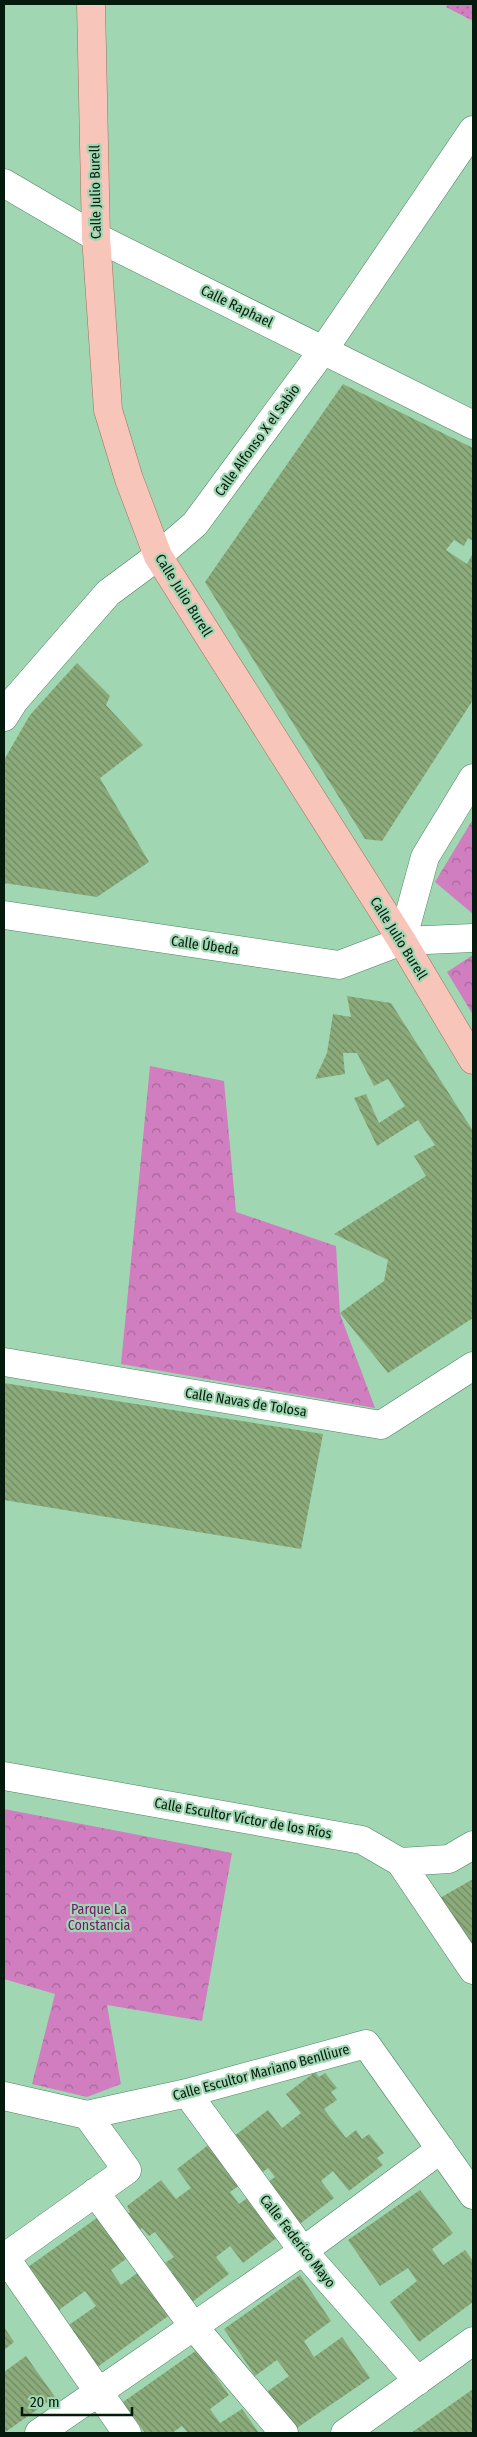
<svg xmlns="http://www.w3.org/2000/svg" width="477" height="2437" viewBox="0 0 477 2437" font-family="'Fira Sans Condensed',sans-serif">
	<defs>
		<pattern id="park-crowns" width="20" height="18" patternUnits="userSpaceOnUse" patternTransform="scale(1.25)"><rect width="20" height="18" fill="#d07ebf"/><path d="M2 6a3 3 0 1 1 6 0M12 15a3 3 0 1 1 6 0" fill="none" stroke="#a7669a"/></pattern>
		<pattern id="garden-dots" width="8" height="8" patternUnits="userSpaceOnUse" patternTransform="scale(1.25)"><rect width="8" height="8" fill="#d07ebf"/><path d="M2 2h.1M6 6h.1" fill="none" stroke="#a7669a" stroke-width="1.8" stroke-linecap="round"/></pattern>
		<pattern id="building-back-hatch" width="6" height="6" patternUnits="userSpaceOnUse" patternTransform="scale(1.25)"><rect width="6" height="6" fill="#8cab7b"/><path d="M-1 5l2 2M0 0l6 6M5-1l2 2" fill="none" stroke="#708a63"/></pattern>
	</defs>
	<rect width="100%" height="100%" fill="#a0d7b2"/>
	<path fill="url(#park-crowns)" d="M 473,819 L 473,914 L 435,882 Z
		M 473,955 L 473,1015 L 447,972 Z
		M 150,1066 L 224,1081 L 236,1212 L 336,1246 L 340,1314 L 375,1408 L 121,1364 Z
		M 4,1809 L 232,1853 L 202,2021 L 107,2005 L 121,2084 L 87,2097 L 32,2084 L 55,1994 L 4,1979 Z"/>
	<path fill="url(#garden-dots)" d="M 448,4 L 473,4 L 473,21 L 446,7 Z"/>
	<path fill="url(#building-back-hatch)" d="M 343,384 L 473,448 L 473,541 L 468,538 L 464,546 L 454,540 L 446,550 L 467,564 L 473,553 L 473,700 L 382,841 L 365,839 L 205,582 Z
		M 77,663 L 110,696 L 106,705 L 143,745 L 100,778 L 149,862 L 97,897 L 4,883 L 4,760 L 30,715 Z
		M 347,996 L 391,1003 L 473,1131 L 473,1318 L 388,1373 L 340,1313 L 384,1281 L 388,1260 L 334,1234 L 426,1176 L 414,1156 L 435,1145 L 418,1120 L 377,1146 L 354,1098 L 366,1094 L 379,1123 L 405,1106 L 388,1079 L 374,1086 L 357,1053 L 343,1053 L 345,1074 L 315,1079 L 327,1053 L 333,1014 L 351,1017 Z
		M 4,1383 L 323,1434 L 301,1549 L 4,1500 Z
		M 473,1879 L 473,1946 L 440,1898 Z
		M 315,2072 L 319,2077 L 325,2073 L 337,2088 L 331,2092 L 337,2100 L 324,2109 L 346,2138 L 356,2130 L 362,2139 L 369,2134 L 384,2153 L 377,2158 L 383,2165 L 349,2191 L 333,2171 L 321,2181 L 334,2198 L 297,2226 L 260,2187 L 275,2177 L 268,2168 L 256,2177 L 228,2141 L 268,2110 L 282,2128 L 301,2113 L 286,2094 Z
		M 211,2143 L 247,2180 L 230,2192 L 239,2204 L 254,2193 L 278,2237 L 243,2263 L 230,2246 L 216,2257 L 229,2274 L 192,2302 L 167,2278 L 173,2273 L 165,2263 L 174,2257 L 155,2232 L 149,2236 L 142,2228 L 137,2232 L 124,2216 L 130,2212 L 127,2206 L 161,2180 L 176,2199 L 191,2188 L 177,2169 Z
		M 420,2190 L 453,2233 L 432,2249 L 443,2265 L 465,2250 L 473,2261 L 473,2302 L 419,2342 L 390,2302 L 417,2281 L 408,2268 L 380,2286 L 348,2240 Z
		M 101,2215 L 130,2256 L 111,2270 L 121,2285 L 140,2271 L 171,2314 L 96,2368 L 66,2327 L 96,2306 L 85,2291 L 59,2310 L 28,2267 Z
		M 300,2275 L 331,2321 L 304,2341 L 314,2357 L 342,2337 L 370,2378 L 294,2430 L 268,2391 L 289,2376 L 277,2360 L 255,2376 L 224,2329 Z
		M 4,2327 L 14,2342 L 4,2350 Z
		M 197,2350 L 229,2395 L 210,2409 L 220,2423 L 242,2409 L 259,2433 L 188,2433 L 182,2426 L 172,2433 L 145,2433 L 123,2402 Z
		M 26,2356 L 55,2397 L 4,2433 L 4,2372 Z
		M 473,2389 L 473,2433 L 411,2433 Z"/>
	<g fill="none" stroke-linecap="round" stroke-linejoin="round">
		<g stroke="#4d8260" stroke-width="29">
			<path id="minor" d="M 4,183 L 96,237 L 473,425
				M 4,717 L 14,701 L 108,593 L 158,556 L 195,524 L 324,349 L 473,130
				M 4,915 L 339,965 L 402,941 L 473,938
				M 402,941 L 425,857 L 473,778
				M 4,1362 L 381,1425 L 473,1366
				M 4,1776 L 362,1840 L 400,1862 L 449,1859 L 473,1845
				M 400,1862 L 473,1970
				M 187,2093 L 303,2251 L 418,2381
				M 4,2096 L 87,2115 L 187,2093 L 366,2044 L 473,2195
				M 87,2115 L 127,2170 L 5,2257 L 127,2433
				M 95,2192 L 194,2327 L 284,2433
				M 39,2433 L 303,2251 L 441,2149
				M 345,2433 L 473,2341"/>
		</g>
		<g stroke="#9f705e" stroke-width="29">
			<path id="major" d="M 91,4 L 96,237 L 108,410 L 129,479 L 158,556 L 402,941 L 473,1060"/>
		</g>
		<use href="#minor" stroke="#fff" stroke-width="28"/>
		<use href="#major" stroke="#f7c5b9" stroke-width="28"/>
	</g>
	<g text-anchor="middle" stroke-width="4.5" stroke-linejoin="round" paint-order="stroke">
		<g font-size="14" fill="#041a0d" stroke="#a0d7b2">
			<text transform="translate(95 192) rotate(-91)" y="5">Calle Julio Burell</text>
			<text transform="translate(237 306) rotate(26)" y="5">Calle Raphael</text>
			<text transform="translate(257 440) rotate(-54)" y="5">Calle Alfonso X el Sabio</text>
			<text transform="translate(184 595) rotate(58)" y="5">Calle Julio Burell</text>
			<text transform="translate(399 938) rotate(58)" y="5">Calle Julio Burell</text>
			<text transform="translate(205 945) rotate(8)" y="5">Calle Úbeda</text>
			<text transform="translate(246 1402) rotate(9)" y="5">Calle Navas de Tolosa</text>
			<text transform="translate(243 1818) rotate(10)" y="5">Calle Escultor Víctor de los Ríos</text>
			<text transform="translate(261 2072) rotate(-15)" y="5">Calle Escultor Mariano Benlliure</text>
			<text transform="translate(298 2241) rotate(52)" y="5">Calle Federico Mayo</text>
		</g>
		<g font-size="14" fill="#7a116b" stroke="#a0d7b2">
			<text x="99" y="1914">Parque La<tspan x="99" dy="16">Constancia</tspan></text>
		</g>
	</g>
	<rect width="477" height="2437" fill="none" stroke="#041a0d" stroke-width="10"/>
	<path d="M22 2407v8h110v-8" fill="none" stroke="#041a0d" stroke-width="2.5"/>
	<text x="30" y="2407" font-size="15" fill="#041a0d" stroke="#a0d7b2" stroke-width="4" paint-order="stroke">20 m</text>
</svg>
